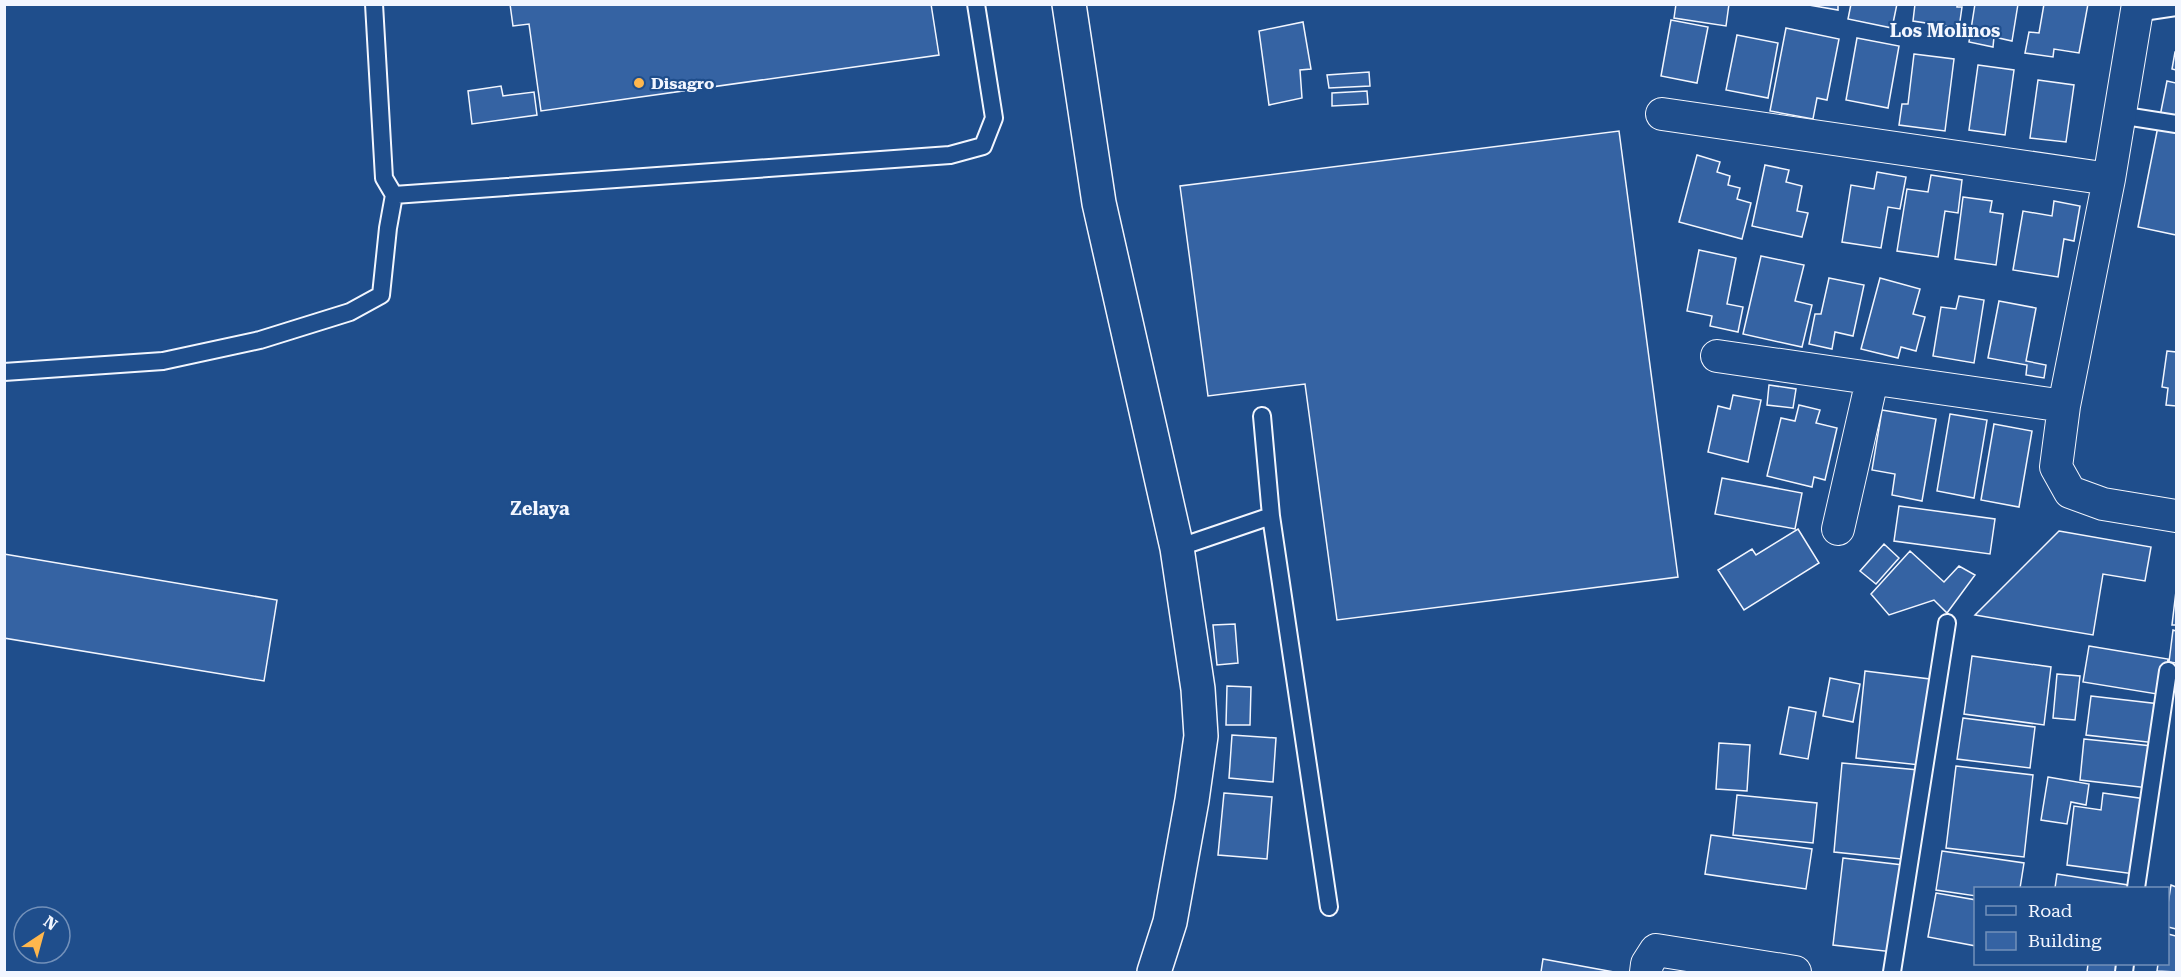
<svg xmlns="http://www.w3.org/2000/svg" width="2181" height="977" viewBox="0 0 2181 977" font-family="'Roboto Serif',serif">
	<rect width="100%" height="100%" fill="#1f4e8c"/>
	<path fill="#3563a3" stroke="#f2f6ff" stroke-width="1.5" d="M 510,4 L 931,4 L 939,55 L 541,111 L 529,24 L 513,26 Z
		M 1676,4 L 1729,4 L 1726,26 L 1674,18 Z
		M 1803,4 L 1838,4 L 1838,10 Z
		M 1851,4 L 1897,4 L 1892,28 L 1848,19 Z
		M 1915,4 L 1957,4 L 1957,7 L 1962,7 L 1959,28 L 1913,21 Z
		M 1975,4 L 2018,4 L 2012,41 L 1994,37 L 1993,47 L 1969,42 Z
		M 2044,4 L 2088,4 L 2079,53 L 2054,49 L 2053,57 L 2025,53 L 2029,32 L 2039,33 Z
		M 1671,20 L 1708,27 L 1697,83 L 1661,76 Z
		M 1303,22 L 1311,69 L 1300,70 L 1302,98 L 1269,105 L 1259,31 Z
		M 1786,28 L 1839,39 L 1827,100 L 1817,98 L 1813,119 L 1770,111 Z
		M 1737,35 L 1778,43 L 1768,98 L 1726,90 Z
		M 1857,38 L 1899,46 L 1888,108 L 1846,100 Z
		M 2175,52 L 2176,52 L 2176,70 L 2172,69 Z
		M 1914,54 L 1954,59 L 1945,131 L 1899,125 L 1902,104 L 1908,104 Z
		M 1978,65 L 2014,70 L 2005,135 L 1969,130 Z
		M 1369,72 L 1370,86 L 1329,88 L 1327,75 Z
		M 2038,80 L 2074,85 L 2066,142 L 2030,138 Z
		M 2167,81 L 2176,83 L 2176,235 L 2138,227 Z
		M 501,86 L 503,96 L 534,92 L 537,115 L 472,124 L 468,91 Z
		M 1367,91 L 1368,104 L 1332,106 L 1332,93 Z
		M 1619,131 L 1678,577 L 1337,620 L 1305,384 L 1208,396 L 1180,186 Z
		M 1697,155 L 1720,162 L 1717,172 L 1730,176 L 1728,185 L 1740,188 L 1737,199 L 1751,203 L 1742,239 L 1679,222 Z
		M 1765,165 L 1789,170 L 1786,182 L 1802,186 L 1797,211 L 1808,213 L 1802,237 L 1752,226 Z
		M 1877,172 L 1906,177 L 1900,209 L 1888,207 L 1881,248 L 1842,242 L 1851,185 L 1874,189 Z
		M 1931,175 L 1962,180 L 1958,213 L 1945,211 L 1938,257 L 1897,251 L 1907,189 L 1928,192 Z
		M 1963,197 L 1992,201 L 1990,212 L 2003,214 L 1996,265 L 1955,259 Z
		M 2054,201 L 2080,206 L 2074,241 L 2064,239 L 2058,277 L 2013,270 L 2023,211 L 2052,216 Z
		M 1699,250 L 1736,258 L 1727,304 L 1743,307 L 1738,332 L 1710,326 L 1712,316 L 1687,311 Z
		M 1761,256 L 1804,265 L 1795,301 L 1812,305 L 1802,347 L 1743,334 Z
		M 1829,278 L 1864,285 L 1853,336 L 1835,332 L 1832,349 L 1809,344 L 1815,314 L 1821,314 Z
		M 1880,278 L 1920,289 L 1913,314 L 1925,317 L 1916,351 L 1901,347 L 1898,358 L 1861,349 Z
		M 1959,296 L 1984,300 L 1974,363 L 1933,356 L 1941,307 L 1956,309 Z
		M 1999,301 L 2036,308 L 2026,361 L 2046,365 L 2044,378 L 2026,375 L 2027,365 L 1988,358 Z
		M 2167,351 L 2176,352 L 2176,406 L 2166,405 L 2168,388 L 2162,387 Z
		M 1769,385 L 1796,389 L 1793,408 L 1767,405 Z
		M 1733,395 L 1761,400 L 1748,462 L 1708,452 L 1718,406 L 1730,409 Z
		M 1799,405 L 1820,410 L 1816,423 L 1837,428 L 1825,480 L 1814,477 L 1812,487 L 1767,476 L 1781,418 L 1795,421 Z
		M 1882,410 L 1936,419 L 1922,501 L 1892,495 L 1895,474 L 1872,470 Z
		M 1950,414 L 1987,420 L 1974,498 L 1937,491 Z
		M 1994,424 L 2032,431 L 2019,507 L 1981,500 Z
		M 1722,478 L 1802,493 L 1795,529 L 1715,514 Z
		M 1899,506 L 1995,519 L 1990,554 L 1894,541 Z
		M 1798,529 L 1819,563 L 1744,610 L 1718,570 L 1752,549 L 1756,555 Z
		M 2059,531 L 2151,547 L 2145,581 L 2103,574 L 2093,635 L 1975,615 Z
		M 1884,544 L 1899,558 L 1876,584 L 1860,571 Z
		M 1910,551 L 1944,582 L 1959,566 L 1975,575 L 1947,613 L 1934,600 L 1889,615 L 1871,594 Z
		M 4,554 L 277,600 L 264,681 L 4,638 Z
		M 2176,591 L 2176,625 L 2172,625 Z
		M 1235,624 L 1238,663 L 1217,665 L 1213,625 Z
		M 2173,630 L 2176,631 L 2176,663 L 2169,662 Z
		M 2089,646 L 2168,659 L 2163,695 L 2083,682 Z
		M 1972,656 L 2051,667 L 2044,725 L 1964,714 Z
		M 1865,671 L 1938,680 L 1929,766 L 1856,758 Z
		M 2057,674 L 2080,676 L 2075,720 L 2053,718 Z
		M 1830,678 L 1860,684 L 1853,722 L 1823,716 Z
		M 1227,686 L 1251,687 L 1250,725 L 1226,725 Z
		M 2091,696 L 2160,704 L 2156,743 L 2086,735 Z
		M 1789,707 L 1816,712 L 1808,759 L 1780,754 Z
		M 1963,718 L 2035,727 L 2030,768 L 1957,759 Z
		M 1232,735 L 1276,738 L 1273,782 L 1229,778 Z
		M 2084,739 L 2162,747 L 2157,789 L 2080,780 Z
		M 1719,743 L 1750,745 L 1747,791 L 1716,789 Z
		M 1842,763 L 1919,770 L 1911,860 L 1834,852 Z
		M 1956,766 L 2033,775 L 2024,857 L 1946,848 Z
		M 2048,777 L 2089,784 L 2086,805 L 2071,802 L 2067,824 L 2041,820 Z
		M 1224,793 L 1272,797 L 1267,859 L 1218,855 Z
		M 2103,793 L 2153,800 L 2142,875 L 2067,865 L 2074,806 L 2101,810 Z
		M 1737,795 L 1817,803 L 1813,843 L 1733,835 Z
		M 1711,835 L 1812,849 L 1806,889 L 1705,874 Z
		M 1942,851 L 2024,863 L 2020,888 L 1976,888 L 1976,896 L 1936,890 Z
		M 1843,858 L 1903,865 L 1893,952 L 1833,945 Z
		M 2057,874 L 2141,887 L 2141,888 L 2055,888 Z
		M 2171,885 L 2176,887 L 2176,929 L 2168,927 L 2168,904 Z
		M 1936,893 L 1976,900 L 1976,946 L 1928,937 Z
		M 2168,934 L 2176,936 L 2176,972 L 2157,971 L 2158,964 L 2168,964 Z
		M 1543,959 L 1614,972 L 1541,972 Z
		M 2088,964 L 2129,964 L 2128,972 L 2087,972 Z"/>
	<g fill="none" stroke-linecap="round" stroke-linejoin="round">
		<g stroke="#f2f6ff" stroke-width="20">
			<path id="service" d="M 2136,13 L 2176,7
				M 2119,115 L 2176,124
				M 394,195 L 950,155 L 983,146 L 994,118 L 976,4
				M 4,372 L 163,361 L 260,340 L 350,312 L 381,295 L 388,228 L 394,195 L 384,178 L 374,4
				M 1271,516 L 1329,907
				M 1177,548 L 1271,516 L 1262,416
				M 2136,888 L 2168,671
				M 1892,972 L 1947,623
				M 2124,972 L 2125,964"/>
		</g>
		<g stroke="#f2f6ff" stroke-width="34">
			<path id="minor" d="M 2138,4 L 2109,179 L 2064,406 L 2056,467 L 2070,492 L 2103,504 L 2176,516
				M 1662,114 L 2109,179
				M 1717,356 L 2064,406
				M 1838,529 L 1872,380
				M 1646,972 L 1647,964 L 1656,950 L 1795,972"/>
		</g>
		<g stroke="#f2f6ff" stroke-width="36">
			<path id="tertiary" d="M 1069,4 L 1099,203 L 1177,548 L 1198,689 L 1201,736 L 1192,800 L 1170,922 L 1154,972"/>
		</g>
		<use href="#service" stroke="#1f4e8c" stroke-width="16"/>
		<use href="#minor" stroke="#1f4e8c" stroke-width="32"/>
		<use href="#tertiary" stroke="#1f4e8c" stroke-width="33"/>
	</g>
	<circle fill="#ffb74d" stroke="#1f4e8c" stroke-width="2" cx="639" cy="83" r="6"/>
	<g text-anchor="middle" stroke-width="4.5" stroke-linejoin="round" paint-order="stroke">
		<g font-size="16" font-weight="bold" fill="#f2f6ff" stroke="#1f4e8c" text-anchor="start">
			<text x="651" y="89">Disagro</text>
		</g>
		<g font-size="18" font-weight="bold" fill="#f2f6ff" stroke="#1f4e8c">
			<text x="1945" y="37">Los Molinos</text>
			<text x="540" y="515">Zelaya</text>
		</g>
	</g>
	<rect width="2181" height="977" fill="none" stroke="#f2f6ff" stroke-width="12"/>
	<rect x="1974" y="887" width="195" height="78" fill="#1f4e8c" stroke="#7391ba" stroke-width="1.5"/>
	<rect x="1986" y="906" width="30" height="9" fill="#1f4e8c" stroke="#7391ba" stroke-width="1.5"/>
	<text x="2028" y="917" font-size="18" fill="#f2f6ff">Road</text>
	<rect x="1986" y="932" width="30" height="18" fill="#3563a3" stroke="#7391ba" stroke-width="1.5"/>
	<text x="2028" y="947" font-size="18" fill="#f2f6ff">Building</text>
	<g transform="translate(42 935) rotate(36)"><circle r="28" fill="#1f4e8c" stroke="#7391ba" stroke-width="1.5"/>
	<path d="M0-4.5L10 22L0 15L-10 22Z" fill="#ffb74d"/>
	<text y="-9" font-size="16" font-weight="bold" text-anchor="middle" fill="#f2f6ff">N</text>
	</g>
</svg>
